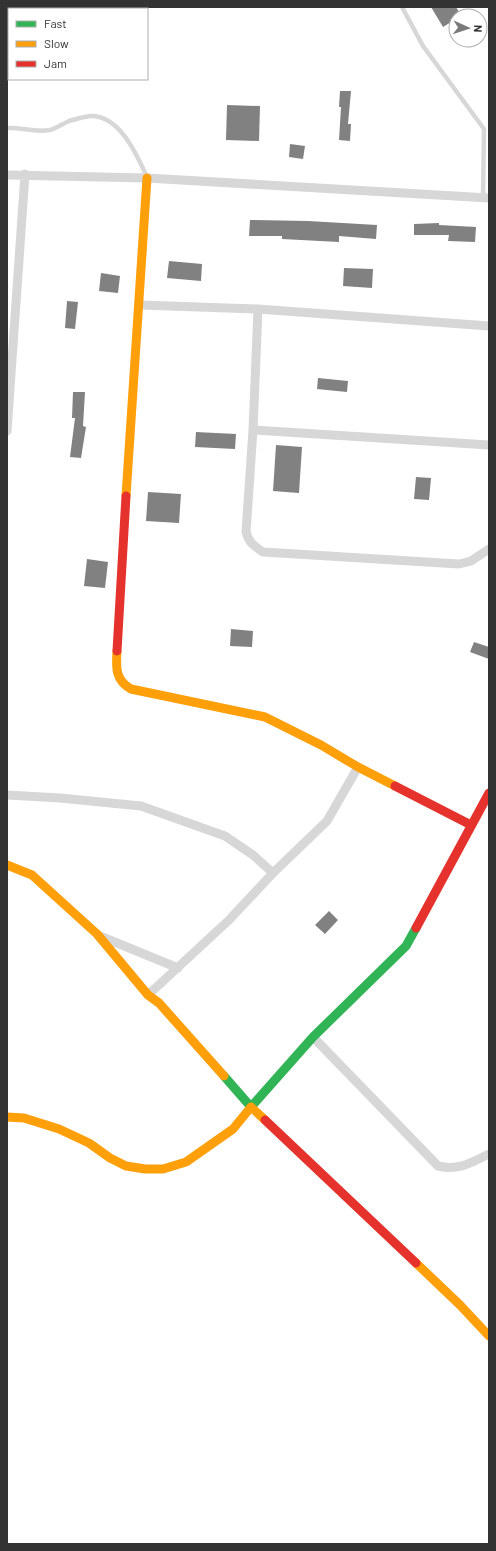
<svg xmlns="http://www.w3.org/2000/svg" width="496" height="1551" viewBox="0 0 496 1551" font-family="Barlow,sans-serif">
	<rect width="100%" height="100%" fill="#fff"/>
	<path fill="#818181" d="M 431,7 L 456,7 L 461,15 L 456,16 L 456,19 L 443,27 Z
		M 340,91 L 351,91 L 348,124 L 351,124 L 350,141 L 339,140 L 341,107 L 339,107 Z
		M 227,105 L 260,106 L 259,141 L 226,140 Z
		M 290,144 L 305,146 L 303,159 L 289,157 Z
		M 250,220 L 308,221 L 377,225 L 376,239 L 339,236 L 339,242 L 282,239 L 282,236 L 249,236 Z
		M 439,223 L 439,225 L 476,227 L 475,242 L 448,241 L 449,235 L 414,235 L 414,224 Z
		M 169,261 L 202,264 L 201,281 L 167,278 Z
		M 344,268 L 373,269 L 372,288 L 343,286 Z
		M 101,273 L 120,276 L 118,293 L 99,291 Z
		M 67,301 L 78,302 L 75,329 L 65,328 Z
		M 318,378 L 348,381 L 347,392 L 317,389 Z
		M 73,392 L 85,392 L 83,426 L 86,427 L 81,458 L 70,457 L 75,418 L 72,418 Z
		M 196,432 L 236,434 L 235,449 L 195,447 Z
		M 276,445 L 302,447 L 299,493 L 273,491 Z
		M 416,477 L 431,478 L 429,500 L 414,499 Z
		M 148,492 L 181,494 L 179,523 L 146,521 Z
		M 87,559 L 108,562 L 105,588 L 84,586 Z
		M 231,629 L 253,631 L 252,647 L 230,646 Z
		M 474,642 L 489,647 L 489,659 L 470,652 Z
		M 329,911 L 338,920 L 325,934 L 315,925 Z"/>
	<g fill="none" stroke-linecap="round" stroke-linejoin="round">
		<path stroke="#d7d7d7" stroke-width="4.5" d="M 402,7 L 423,46 L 484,129 L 483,198
			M 7,128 C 21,127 35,133 50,130 C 57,128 62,124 69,121 C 75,119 84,117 90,116 C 120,115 137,155 147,177"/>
		<path stroke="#d7d7d7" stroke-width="9" d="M 7,175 L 147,178 L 489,198
			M 140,305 L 258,309 L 489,326
			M 258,309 L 253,430 L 246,532 C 249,543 254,546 263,552 L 459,564 L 471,561 L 489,549
			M 253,430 L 489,445
			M 7,431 L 25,174
			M 7,795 L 60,798 L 141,806 L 225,836 L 253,855 L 273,873
			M 100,936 L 178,968
			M 148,995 L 229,920 L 273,873 L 327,821 L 358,767
			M 313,1037 L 438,1166 C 459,1171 470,1163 489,1154"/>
		<path stroke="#30b455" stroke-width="9" d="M 224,1076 L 251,1107 L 313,1037 L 406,946 L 416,928"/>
		<path stroke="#ff9f0a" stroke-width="9" d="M 126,496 L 147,178
			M 117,651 C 116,667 115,680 131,689 L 265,717 L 321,745 L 358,767 L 395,786
			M 7,865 L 32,875 L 97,934 L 148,995 L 159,1003 L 224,1076
			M 7,1117 L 24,1118 L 59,1129 L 89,1143 L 110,1158 L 126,1166 L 145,1169 L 163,1169 L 186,1162 L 233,1129 L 251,1107 L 265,1120
			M 416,1263 L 460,1305 L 489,1336"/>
		<path stroke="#e5322d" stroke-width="9" d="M 117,651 L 126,496
			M 395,786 L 471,825
			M 416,928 L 489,793
			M 265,1120 L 416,1263"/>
	</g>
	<rect width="496" height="1551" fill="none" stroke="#333333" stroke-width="16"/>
	<rect x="8" y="8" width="140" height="72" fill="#ffffff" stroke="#adadad"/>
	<rect x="16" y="21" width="20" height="6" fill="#30b455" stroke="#adadad"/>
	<text x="44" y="28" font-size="12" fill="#333333">Fast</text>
	<rect x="16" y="41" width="20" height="6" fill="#ff9f0a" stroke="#adadad"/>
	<text x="44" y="48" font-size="12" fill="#333333">Slow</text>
	<rect x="16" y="61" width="20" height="6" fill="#e5322d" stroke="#adadad"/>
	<text x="44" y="68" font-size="12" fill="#333333">Jam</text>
	<g transform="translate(468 28) rotate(93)"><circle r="19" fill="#ffffff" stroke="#adadad"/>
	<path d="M0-3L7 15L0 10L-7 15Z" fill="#7a7a7a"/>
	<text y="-6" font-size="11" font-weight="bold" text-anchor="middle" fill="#333333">N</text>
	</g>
</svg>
